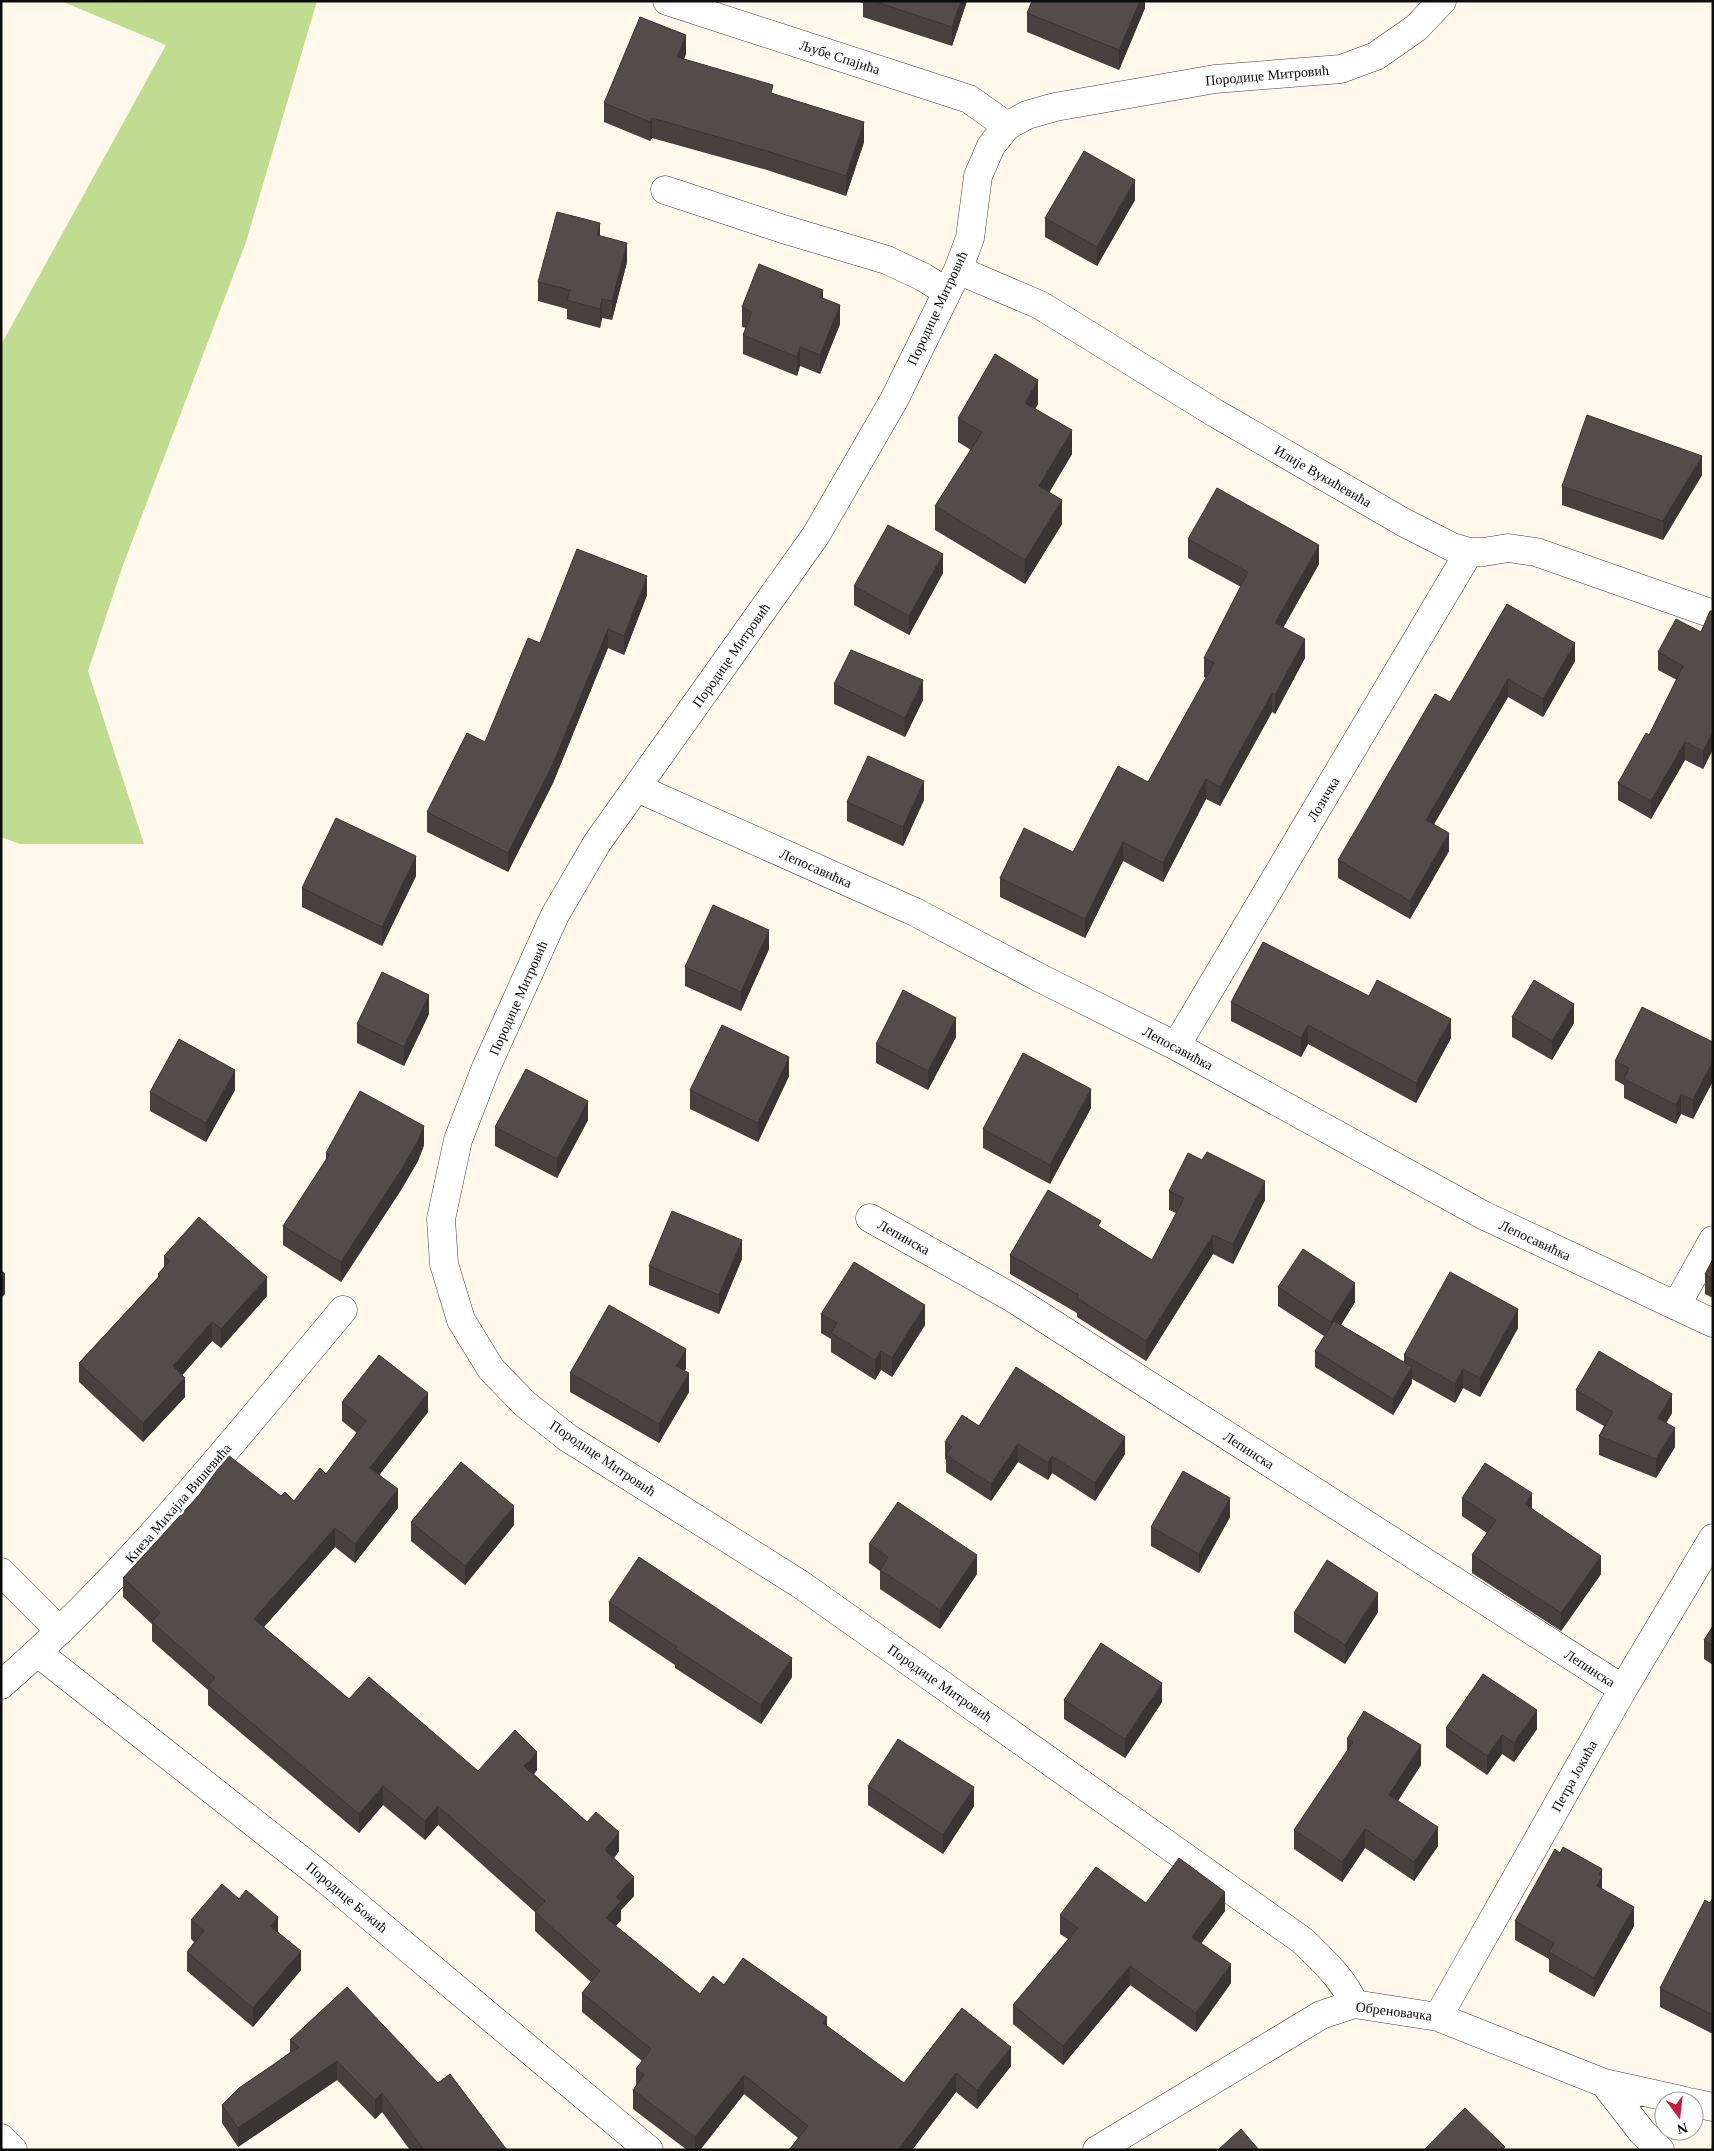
<svg xmlns="http://www.w3.org/2000/svg" width="1714" height="2151" viewBox="0 0 1714 2151" font-family="Georgia,serif">
	<rect width="100%" height="100%" fill="#fff8eb"/>
	<path fill="#bfdc91" d="M 61,1 L 317,1 L 246,242 L 123,565 L 88,671 L 144,844 L 20,844 L 1,837 L 1,345 L 166,45 Z"/>
	<g fill="none" stroke-linecap="round" stroke-linejoin="round">
		<g stroke="#3f3f3f" stroke-width="29">
			<path id="minor" d="M 667,1 L 969,99 L 1007,126
				M 665,190 L 783,229 L 887,260 L 923,277 L 947,292
				M 958,270 L 1040,305 L 1215,413 L 1403,522 L 1452,547 L 1469,552 L 1484,552 L 1508,548 L 1536,552 L 1713,614
				M 637,788 L 915,912 L 1044,980 L 1176,1046 L 1483,1215 L 1713,1323
				M 1176,1046 L 1469,552
				M 870,1218 L 1011,1297 L 1623,1689
				M 1676,1306 L 1713,1240
				M 1,1572 L 60,1631
				M 38,1653 L 324,1878 L 649,2150
				M 1,1685 C 129,1573 234,1440 343,1310
				M 1354,2004 C 1343,1978 1323,1961 1303,1941 L 800,1584 L 568,1438 L 525,1404 L 491,1369 L 461,1320 L 444,1264 L 441,1219 L 458,1140 L 485,1070 L 555,915 L 597,843 L 816,535 L 894,400 L 958,270 L 970,238 L 978,176 L 991,146 L 1007,126 L 1027,115 L 1055,107 L 1215,79 L 1341,69 L 1376,56 L 1416,28 L 1442,1
				M 1438,2017 L 1623,1689 L 1713,1538
				M 1604,2083 L 1642,2132 L 1660,2150
				M 1694,2103 L 1713,2107
				M 1,2138 L 13,2150
				M 1097,2150 L 1321,2015 L 1354,2004 L 1438,2017 L 1604,2083 L 1685,2101"/>
		</g>
		<use href="#minor" stroke="#fff" stroke-width="28"/>
	</g>
	<path fill="#49403e" d="M 856,1 L 967,1 L 952,46 L 863,17 L 863,3 Z
		M 1145,1 L 1145,8 L 1119,70 L 1027,32 L 1027,13 Z
		M 686,54 L 684,59 L 773,93 L 864,142 L 846,196 L 767,170 L 652,138 L 650,141 L 604,122 L 604,103 Z
		M 1135,200 L 1097,266 L 1045,237 L 1045,218 Z
		M 600,236 L 627,262 L 612,320 L 602,318 L 600,328 L 567,319 L 567,309 L 538,301 L 538,282 Z
		M 823,299 L 840,324 L 820,374 L 800,366 L 797,376 L 743,354 L 743,335 L 746,328 L 742,327 L 742,307 Z
		M 1038,404 L 1035,409 L 1072,454 L 1049,492 L 1062,524 L 1025,584 L 935,530 L 935,506 L 971,450 L 958,442 L 958,418 Z
		M 1702,475 L 1663,540 L 1562,505 L 1562,486 Z
		M 1188,539 L 1319,564 L 1283,628 L 1305,658 L 1275,714 L 1272,712 L 1220,806 L 1206,799 L 1163,882 L 1123,861 L 1085,938 L 1000,897 L 1000,878 L 1073,852 L 1148,782 L 1206,678 L 1204,677 L 1204,658 L 1241,587 L 1188,558 Z
		M 943,573 L 909,635 L 854,605 L 854,586 Z
		M 647,595 L 624,655 L 608,648 L 553,783 L 508,872 L 427,832 L 427,812 L 485,742 L 540,643 Z
		M 1507,604 L 1575,661 L 1543,717 L 1508,697 L 1434,824 L 1449,851 L 1410,919 L 1338,878 L 1338,860 L 1450,702 Z
		M 1713,611 L 1713,749 L 1703,769 L 1685,760 L 1651,819 L 1618,800 L 1618,783 L 1649,735 L 1677,680 L 1658,670 L 1658,652 L 1701,632 Z
		M 834,684 L 923,700 L 905,737 L 834,704 Z
		M 924,800 L 903,846 L 847,821 L 847,802 Z
		M 416,876 L 382,946 L 302,907 L 302,888 Z
		M 769,949 L 741,1011 L 685,986 L 685,967 Z
		M 1231,1002 L 1451,1038 L 1416,1103 L 1308,1044 L 1301,1057 L 1231,1021 Z
		M 429,1014 L 404,1066 L 357,1043 L 357,1024 Z
		M 1512,1017 L 1574,1023 L 1552,1060 L 1512,1037 Z
		M 956,1037 L 928,1090 L 876,1063 L 876,1044 Z
		M 1713,1042 L 1713,1081 L 1693,1119 L 1681,1114 L 1676,1124 L 1624,1098 L 1624,1085 L 1615,1080 L 1615,1061 Z
		M 789,1076 L 758,1142 L 690,1109 L 690,1090 Z
		M 235,1090 L 206,1142 L 150,1111 L 150,1092 Z
		M 1091,1108 L 1050,1184 L 983,1148 L 983,1129 Z
		M 588,1120 L 557,1178 L 495,1146 L 495,1127 Z
		M 424,1145 L 418,1161 L 401,1190 L 341,1282 L 283,1245 L 283,1226 L 326,1160 L 326,1153 Z
		M 1169,1191 L 1265,1200 L 1233,1264 L 1213,1254 L 1146,1361 L 1077,1317 L 1077,1313 L 1010,1274 L 1010,1255 L 1101,1228 L 1152,1260 L 1176,1213 L 1169,1210 Z
		M 164,1256 L 267,1296 L 221,1348 L 212,1341 L 182,1375 L 185,1397 L 143,1442 L 79,1382 L 79,1363 L 158,1277 L 158,1274 L 164,1267 Z
		M 742,1259 L 719,1314 L 649,1285 L 649,1266 Z
		M 1713,1259 L 1713,1298 L 1705,1294 L 1705,1274 Z
		M 1278,1287 L 1355,1302 L 1341,1325 L 1404,1362 L 1404,1355 L 1518,1328 L 1480,1397 L 1463,1388 L 1455,1403 L 1412,1379 L 1412,1383 L 1393,1415 L 1315,1367 L 1315,1351 L 1324,1336 L 1278,1306 Z
		M 821,1314 L 925,1325 L 892,1377 L 881,1370 L 875,1380 L 831,1352 L 831,1339 L 821,1333 Z
		M 686,1368 L 685,1371 L 689,1392 L 659,1443 L 570,1392 L 570,1373 Z
		M 1576,1390 L 1672,1413 L 1666,1423 L 1675,1447 L 1656,1478 L 1599,1455 L 1599,1436 L 1604,1426 L 1576,1410 Z
		M 342,1402 L 428,1412 L 379,1475 L 398,1508 L 355,1563 L 335,1547 L 264,1627 L 349,1699 L 478,1771 L 537,1770 L 534,1774 L 619,1851 L 614,1858 L 634,1896 L 621,1910 L 621,1920 L 616,1926 L 700,1994 L 724,1985 L 827,2026 L 904,2083 L 962,2008 L 1011,2066 L 977,2109 L 956,2092 L 912,2150 L 789,2150 L 798,2138 L 744,2094 L 700,2150 L 687,2150 L 633,2109 L 633,2090 L 636,2086 L 636,2069 L 642,2061 L 582,2012 L 582,1993 L 591,1982 L 535,1931 L 535,1912 L 438,1825 L 425,1840 L 383,1805 L 359,1833 L 208,1705 L 208,1690 L 152,1641 L 152,1624 L 123,1597 L 123,1578 L 281,1496 L 294,1501 L 326,1474 L 357,1433 L 342,1421 Z
		M 979,1426 L 1125,1454 L 1095,1501 L 1052,1473 L 1048,1480 L 1018,1462 L 991,1501 L 946,1472 L 946,1460 L 945,1459 L 945,1442 Z
		M 1462,1498 L 1532,1509 L 1601,1574 L 1561,1631 L 1472,1573 L 1472,1555 L 1487,1533 L 1462,1516 Z
		M 1230,1517 L 1199,1573 L 1151,1546 L 1151,1527 Z
		M 411,1522 L 514,1525 L 465,1585 L 411,1541 Z
		M 869,1544 L 977,1574 L 940,1629 L 880,1589 L 880,1571 L 869,1563 Z
		M 609,1602 L 792,1677 L 761,1724 L 675,1668 L 675,1665 L 609,1621 Z
		M 1378,1612 L 1345,1664 L 1294,1632 L 1294,1613 Z
		M 1713,1626 L 1713,1665 L 1704,1659 L 1704,1640 Z
		M 1064,1700 L 1162,1702 L 1125,1758 L 1064,1719 Z
		M 1446,1728 L 1537,1729 L 1514,1762 L 1502,1754 L 1487,1775 L 1446,1747 Z
		M 1347,1739 L 1421,1765 L 1398,1801 L 1438,1846 L 1414,1881 L 1365,1848 L 1342,1882 L 1294,1849 L 1294,1830 L 1347,1751 Z
		M 868,1786 L 974,1806 L 943,1854 L 868,1805 Z
		M 1602,1876 L 1602,1889 L 1634,1926 L 1594,1997 L 1549,1972 L 1549,1959 L 1515,1940 L 1515,1921 Z
		M 1713,1898 L 1713,2034 L 1660,2007 L 1660,1988 Z
		M 1146,1903 L 1225,1911 L 1201,1943 L 1231,1983 L 1196,2032 L 1130,1985 L 1063,2065 L 1013,2024 L 1013,2005 L 1068,1939 L 1060,1934 L 1060,1915 Z
		M 191,1920 L 278,1932 L 301,1970 L 253,2027 L 187,1971 L 187,1952 L 194,1942 L 191,1939 Z
		M 290,2040 L 438,2083 L 507,2150 L 410,2150 L 382,2112 L 375,2119 L 337,2080 L 238,2147 L 222,2123 L 222,2105 L 290,2052 Z"/>
	<path fill="#3c3432" d="M 961,1 L 967,1 L 952,46 L 952,27 Z
		M 1140,1 L 1145,1 L 1145,8 L 1119,70 L 1119,50 Z
		M 686,35 L 686,54 L 677,76 L 677,57 Z
		M 652,118 L 652,138 L 650,141 L 650,122 Z
		M 864,122 L 864,142 L 846,196 L 846,176 Z
		M 1135,180 L 1135,200 L 1097,266 L 1097,247 Z
		M 600,223 L 600,242 L 597,235 Z
		M 627,243 L 627,262 L 612,320 L 612,301 Z
		M 823,290 L 823,310 L 820,297 Z
		M 602,299 L 602,318 L 600,328 L 600,309 Z
		M 840,305 L 840,324 L 820,374 L 820,355 Z
		M 800,347 L 800,366 L 797,376 L 797,357 Z
		M 1038,380 L 1038,404 L 1025,427 L 1025,403 Z
		M 1072,430 L 1072,454 L 1039,510 L 1039,486 Z
		M 1702,456 L 1702,475 L 1663,540 L 1663,521 Z
		M 1062,500 L 1062,524 L 1025,584 L 1025,560 Z
		M 1319,545 L 1319,564 L 1275,642 L 1275,623 Z
		M 943,554 L 943,573 L 909,635 L 909,616 Z
		M 647,576 L 647,595 L 624,655 L 624,636 Z
		M 608,629 L 608,648 L 553,783 L 508,872 L 508,853 Z
		M 1305,639 L 1305,658 L 1275,714 L 1275,695 Z
		M 1575,643 L 1575,661 L 1543,717 L 1543,699 Z
		M 1508,679 L 1508,697 L 1426,838 L 1426,820 Z
		M 923,680 L 923,700 L 905,737 L 905,718 Z
		M 1272,693 L 1272,712 L 1220,806 L 1220,787 Z
		M 1713,732 L 1713,749 L 1703,769 L 1703,751 Z
		M 1685,742 L 1685,760 L 1651,819 L 1651,801 Z
		M 1206,779 L 1206,799 L 1163,882 L 1163,863 Z
		M 924,781 L 924,800 L 903,846 L 903,827 Z
		M 1449,833 L 1449,851 L 1410,919 L 1410,901 Z
		M 1123,842 L 1123,861 L 1085,938 L 1085,919 Z
		M 416,856 L 416,876 L 382,946 L 382,927 Z
		M 769,930 L 769,949 L 741,1011 L 741,992 Z
		M 429,995 L 429,1014 L 404,1066 L 404,1047 Z
		M 1574,1004 L 1574,1023 L 1552,1060 L 1552,1041 Z
		M 956,1018 L 956,1037 L 928,1090 L 928,1071 Z
		M 1451,1019 L 1451,1038 L 1416,1103 L 1416,1083 Z
		M 1308,1025 L 1308,1044 L 1301,1057 L 1301,1038 Z
		M 789,1057 L 789,1076 L 758,1142 L 758,1123 Z
		M 1713,1061 L 1713,1081 L 1693,1119 L 1693,1100 Z
		M 235,1070 L 235,1090 L 206,1142 L 206,1123 Z
		M 1091,1089 L 1091,1108 L 1050,1184 L 1050,1165 Z
		M 1681,1094 L 1681,1114 L 1676,1124 L 1676,1105 Z
		M 588,1101 L 588,1120 L 557,1178 L 557,1159 Z
		M 424,1126 L 424,1145 L 418,1161 L 401,1190 L 341,1282 L 341,1262 Z
		M 1265,1181 L 1265,1200 L 1233,1264 L 1233,1244 Z
		M 1213,1235 L 1213,1254 L 1146,1361 L 1146,1341 Z
		M 742,1240 L 742,1259 L 719,1314 L 719,1295 Z
		M 5,1274 L 5,1294 L 1,1298 L 1,1279 Z
		M 267,1277 L 267,1296 L 221,1348 L 221,1329 Z
		M 1355,1283 L 1355,1302 L 1331,1341 L 1331,1322 Z
		M 925,1305 L 925,1325 L 892,1377 L 892,1358 Z
		M 1518,1309 L 1518,1328 L 1480,1397 L 1480,1378 Z
		M 212,1322 L 212,1341 L 173,1386 L 173,1366 Z
		M 686,1349 L 686,1368 L 676,1385 L 676,1366 Z
		M 881,1351 L 881,1370 L 875,1380 L 875,1360 Z
		M 1412,1367 L 1412,1383 L 1393,1415 L 1393,1399 Z
		M 1463,1369 L 1463,1388 L 1455,1403 L 1455,1384 Z
		M 689,1373 L 689,1392 L 659,1443 L 659,1424 Z
		M 185,1378 L 185,1397 L 143,1442 L 143,1423 Z
		M 428,1393 L 428,1412 L 370,1487 L 370,1468 Z
		M 1672,1394 L 1672,1413 L 1658,1437 L 1658,1418 Z
		M 1675,1428 L 1675,1447 L 1656,1478 L 1656,1459 Z
		M 1125,1437 L 1125,1454 L 1095,1501 L 1095,1483 Z
		M 1018,1444 L 1018,1462 L 991,1501 L 991,1484 Z
		M 1052,1456 L 1052,1473 L 1048,1480 L 1048,1463 Z
		M 398,1489 L 398,1508 L 355,1563 L 355,1544 Z
		M 1532,1493 L 1532,1511 L 1525,1504 Z
		M 1230,1498 L 1230,1517 L 1199,1573 L 1199,1554 Z
		M 514,1506 L 514,1525 L 465,1585 L 465,1566 Z
		M 335,1528 L 335,1547 L 254,1638 L 254,1619 Z
		M 977,1555 L 977,1574 L 940,1629 L 940,1610 Z
		M 1601,1556 L 1601,1574 L 1561,1631 L 1561,1613 Z
		M 1378,1593 L 1378,1612 L 1345,1664 L 1345,1645 Z
		M 792,1658 L 792,1677 L 761,1724 L 761,1705 Z
		M 1162,1683 L 1162,1702 L 1125,1758 L 1125,1739 Z
		M 1537,1710 L 1537,1729 L 1514,1762 L 1514,1743 Z
		M 1502,1735 L 1502,1754 L 1487,1775 L 1487,1756 Z
		M 1421,1745 L 1421,1765 L 1389,1814 L 1389,1795 Z
		M 537,1752 L 537,1770 L 524,1785 L 524,1766 Z
		M 383,1786 L 383,1805 L 359,1833 L 359,1814 Z
		M 974,1787 L 974,1806 L 943,1854 L 943,1835 Z
		M 438,1806 L 438,1825 L 425,1840 L 425,1821 Z
		M 1438,1827 L 1438,1846 L 1414,1881 L 1414,1862 Z
		M 1365,1829 L 1365,1848 L 1342,1882 L 1342,1862 Z
		M 619,1832 L 619,1851 L 605,1869 L 605,1850 Z
		M 1602,1869 L 1602,1877 L 1602,1876 L 1602,1895 L 1597,1886 L 1599,1874 Z
		M 634,1877 L 634,1896 L 621,1910 L 621,1920 L 606,1937 L 606,1918 L 616,1897 Z
		M 1225,1892 L 1225,1911 L 1192,1956 L 1192,1937 Z
		M 1634,1907 L 1634,1926 L 1594,1997 L 1594,1978 Z
		M 278,1917 L 278,1936 L 270,1926 Z
		M 301,1951 L 301,1970 L 253,2027 L 253,2008 Z
		M 1231,1964 L 1231,1983 L 1196,2032 L 1196,2013 Z
		M 1130,1966 L 1130,1985 L 1063,2065 L 1063,2046 Z
		M 827,2017 L 827,2036 L 823,2023 Z
		M 1011,2047 L 1011,2066 L 977,2109 L 977,2090 Z
		M 337,2061 L 337,2080 L 238,2147 L 238,2128 Z
		M 956,2073 L 956,2092 L 912,2150 L 898,2150 Z
		M 744,2075 L 744,2094 L 700,2150 L 695,2150 L 695,2137 Z
		M 382,2093 L 382,2112 L 375,2119 L 375,2100 Z"/>
	<path fill="#554b48" stroke="#3c3432" d="M 873,1 L 961,1 L 952,27 Z
		M 1032,1 L 1140,1 L 1119,50 L 1027,13 Z
		M 640,17 L 686,35 L 677,57 L 773,85 L 771,93 L 864,122 L 846,176 L 767,151 L 652,118 L 650,122 L 604,103 Z
		M 1084,151 L 1135,180 L 1097,247 L 1045,218 Z
		M 557,212 L 600,223 L 597,235 L 627,243 L 612,301 L 602,299 L 600,309 L 567,300 L 570,290 L 538,282 Z
		M 759,264 L 823,290 L 820,297 L 840,305 L 820,355 L 800,347 L 797,357 L 743,335 L 752,312 L 742,307 Z
		M 995,354 L 1038,380 L 1025,403 L 1072,430 L 1039,486 L 1062,500 L 1025,560 L 935,506 L 982,432 L 958,418 Z
		M 1587,415 L 1702,456 L 1663,521 L 1562,486 Z
		M 1217,488 L 1319,545 L 1275,623 L 1305,639 L 1275,695 L 1272,693 L 1220,787 L 1206,779 L 1163,863 L 1123,842 L 1085,919 L 1000,878 L 1024,828 L 1073,852 L 1118,766 L 1148,782 L 1214,663 L 1204,658 L 1248,572 L 1188,539 Z
		M 888,525 L 943,554 L 909,616 L 854,586 Z
		M 577,549 L 647,576 L 624,636 L 608,629 L 553,764 L 508,853 L 427,812 L 467,733 L 485,742 L 528,638 L 540,643 Z
		M 1507,604 L 1575,643 L 1543,699 L 1508,679 L 1426,820 L 1449,833 L 1410,901 L 1338,860 L 1435,694 L 1450,702 Z
		M 1710,611 L 1713,611 L 1713,732 L 1703,751 L 1685,742 L 1651,801 L 1618,783 L 1646,733 L 1649,735 L 1683,666 L 1658,652 L 1676,619 L 1701,632 Z
		M 851,650 L 923,680 L 905,718 L 834,684 Z
		M 868,756 L 924,781 L 903,827 L 847,802 Z
		M 336,818 L 416,856 L 382,927 L 302,888 Z
		M 713,905 L 769,930 L 741,992 L 685,967 Z
		M 1263,942 L 1369,996 L 1377,980 L 1451,1019 L 1416,1083 L 1308,1025 L 1301,1038 L 1231,1002 Z
		M 382,972 L 429,995 L 404,1047 L 357,1024 Z
		M 1534,980 L 1574,1004 L 1552,1041 L 1512,1017 Z
		M 903,990 L 956,1018 L 928,1071 L 876,1044 Z
		M 1642,1007 L 1713,1042 L 1713,1061 L 1693,1100 L 1681,1094 L 1676,1105 L 1624,1079 L 1629,1068 L 1615,1061 Z
		M 722,1025 L 789,1057 L 758,1123 L 690,1090 Z
		M 179,1039 L 235,1070 L 206,1123 L 150,1092 Z
		M 1023,1053 L 1091,1089 L 1050,1165 L 983,1129 Z
		M 526,1069 L 588,1101 L 557,1159 L 495,1127 Z
		M 360,1091 L 424,1126 L 418,1141 L 401,1170 L 341,1262 L 283,1226 L 329,1155 L 326,1153 Z
		M 1207,1152 L 1265,1181 L 1233,1244 L 1213,1235 L 1146,1341 L 1077,1298 L 1079,1295 L 1010,1255 L 1048,1190 L 1101,1221 L 1098,1226 L 1152,1260 L 1184,1198 L 1169,1191 L 1188,1153 L 1202,1160 Z
		M 672,1211 L 742,1240 L 719,1295 L 649,1266 Z
		M 199,1217 L 267,1277 L 221,1329 L 212,1322 L 173,1366 L 185,1378 L 143,1423 L 79,1363 L 160,1276 L 158,1274 L 170,1261 L 164,1256 Z
		M 1303,1249 L 1355,1283 L 1331,1322 L 1278,1287 Z
		M 1713,1259 L 1713,1279 L 1705,1274 Z
		M 854,1262 L 925,1305 L 892,1358 L 881,1351 L 875,1360 L 831,1333 L 837,1323 L 821,1314 Z
		M 1,1271 L 5,1274 L 1,1279 Z
		M 1450,1272 L 1518,1309 L 1480,1378 L 1463,1369 L 1455,1384 L 1404,1355 Z
		M 609,1305 L 686,1349 L 676,1366 L 689,1373 L 659,1424 L 570,1373 Z
		M 1334,1321 L 1412,1367 L 1393,1399 L 1315,1351 Z
		M 1599,1351 L 1672,1394 L 1658,1418 L 1675,1428 L 1656,1459 L 1599,1436 L 1613,1412 L 1576,1390 Z
		M 379,1355 L 428,1393 L 370,1468 L 398,1489 L 355,1544 L 335,1528 L 254,1619 L 349,1699 L 369,1677 L 478,1771 L 515,1730 L 537,1752 L 524,1766 L 587,1822 L 596,1812 L 619,1832 L 605,1850 L 634,1877 L 616,1897 L 621,1901 L 606,1918 L 700,1994 L 713,1976 L 724,1985 L 743,1958 L 827,2017 L 823,2023 L 904,2083 L 962,2008 L 1011,2047 L 977,2090 L 956,2073 L 898,2150 L 789,2150 L 808,2126 L 744,2075 L 695,2137 L 633,2090 L 644,2075 L 636,2069 L 651,2049 L 582,1993 L 600,1971 L 535,1912 L 545,1901 L 438,1806 L 425,1821 L 383,1786 L 359,1814 L 208,1686 L 215,1678 L 152,1622 L 160,1612 L 123,1578 L 199,1495 L 228,1455 L 281,1496 L 285,1492 L 294,1501 L 320,1468 L 326,1474 L 366,1421 L 342,1402 Z
		M 1016,1367 L 1125,1437 L 1095,1483 L 1052,1456 L 1048,1463 L 1018,1444 L 991,1484 L 946,1455 L 952,1446 L 945,1442 L 962,1415 L 979,1426 Z
		M 461,1462 L 514,1506 L 465,1566 L 411,1522 Z
		M 1485,1463 L 1532,1493 L 1525,1504 L 1601,1556 L 1561,1613 L 1472,1555 L 1496,1520 L 1462,1498 Z
		M 1183,1471 L 1230,1498 L 1199,1554 L 1151,1527 Z
		M 898,1502 L 977,1555 L 940,1610 L 880,1570 L 888,1557 L 869,1544 Z
		M 639,1557 L 792,1658 L 761,1705 L 675,1649 L 677,1647 L 609,1602 Z
		M 1327,1560 L 1378,1593 L 1345,1645 L 1294,1613 Z
		M 1713,1626 L 1713,1646 L 1704,1640 Z
		M 1101,1643 L 1162,1683 L 1125,1739 L 1064,1700 Z
		M 1483,1674 L 1537,1710 L 1514,1743 L 1502,1735 L 1487,1756 L 1446,1728 Z
		M 1364,1711 L 1421,1745 L 1389,1795 L 1438,1827 L 1414,1862 L 1365,1829 L 1342,1862 L 1294,1830 L 1353,1742 L 1347,1739 Z
		M 898,1739 L 974,1787 L 943,1835 L 868,1786 Z
		M 1563,1847 L 1602,1869 L 1599,1874 L 1602,1876 L 1597,1886 L 1634,1907 L 1594,1978 L 1549,1952 L 1554,1943 L 1515,1921 L 1555,1849 L 1560,1853 Z
		M 1179,1858 L 1225,1892 L 1192,1937 L 1231,1964 L 1196,2013 L 1130,1966 L 1063,2046 L 1013,2005 L 1078,1928 L 1060,1915 L 1096,1867 L 1146,1903 Z
		M 222,1884 L 239,1899 L 246,1890 L 278,1917 L 270,1926 L 301,1951 L 253,2008 L 187,1952 L 204,1931 L 191,1920 Z
		M 1713,1898 L 1713,2015 L 1660,1988 L 1705,1900 L 1710,1903 Z
		M 347,1987 L 438,2083 L 450,2074 L 507,2150 L 424,2150 L 382,2093 L 375,2100 L 337,2061 L 238,2128 L 222,2105 L 239,2088 L 299,2047 L 290,2040 Z
		M 1465,2108 L 1505,2147 L 1502,2150 L 1424,2150 Z
		M 1241,2129 L 1259,2150 L 1218,2150 Z"/>
	<g text-anchor="middle" stroke-width="5" stroke-linejoin="round" paint-order="stroke">
		<g font-size="14" fill="#0c0c0c" stroke="#fff">
			<text transform="translate(840 57) rotate(18)" y="5">Љубе Спајића</text>
			<text transform="translate(1267 75) rotate(-5)" y="5">Породице Митровић</text>
			<text transform="translate(937 308) rotate(-65)" y="5">Породице Митровић</text>
			<text transform="translate(1323 476) rotate(30)" y="5">Илије Вукићевића</text>
			<text transform="translate(731 655) rotate(-55)" y="5">Породице Митровић</text>
			<text transform="translate(1323 799) rotate(-59)" y="5">Лозичка</text>
			<text transform="translate(816 868) rotate(24)" y="5">Лепосавићка</text>
			<text transform="translate(518 998) rotate(-66)" y="5">Породице Митровић</text>
			<text transform="translate(1178 1048) rotate(28)" y="5">Лепосавићка</text>
			<text transform="translate(904 1237) rotate(29)" y="5">Лепинска</text>
			<text transform="translate(1535 1240) rotate(25)" y="5">Лепосавићка</text>
			<text transform="translate(1249 1450) rotate(33)" y="5">Лепинска</text>
			<text transform="translate(603 1458) rotate(34)" y="5">Породице Митровић</text>
			<text transform="translate(178 1503) rotate(-49)" y="5">Кнеза Михајла Вишевића</text>
			<text transform="translate(1590 1668) rotate(33)" y="5">Лепинска</text>
			<text transform="translate(940 1683) rotate(35)" y="5">Породице Митровић</text>
			<text transform="translate(1574 1776) rotate(-61)" y="5">Петра Јокића</text>
			<text transform="translate(347 1897) rotate(40)" y="5">Породице Божић</text>
			<text transform="translate(1394 2011) rotate(7)" y="5">Обреновачка</text>
		</g>
	</g>
	<rect width="1714" height="2151" fill="none" stroke="#0c0c0c" stroke-width="5"/>
	<g transform="translate(1679 2116) rotate(165)"><circle r="24" fill="#ffffff" stroke="#9e9e9e"/>
	<path d="M0-4L9 19L0 12L-9 19Z" fill="#c21e40"/>
	<text y="-8" font-size="14" font-weight="bold" text-anchor="middle" fill="#0c0c0c">N</text>
	</g>
</svg>
